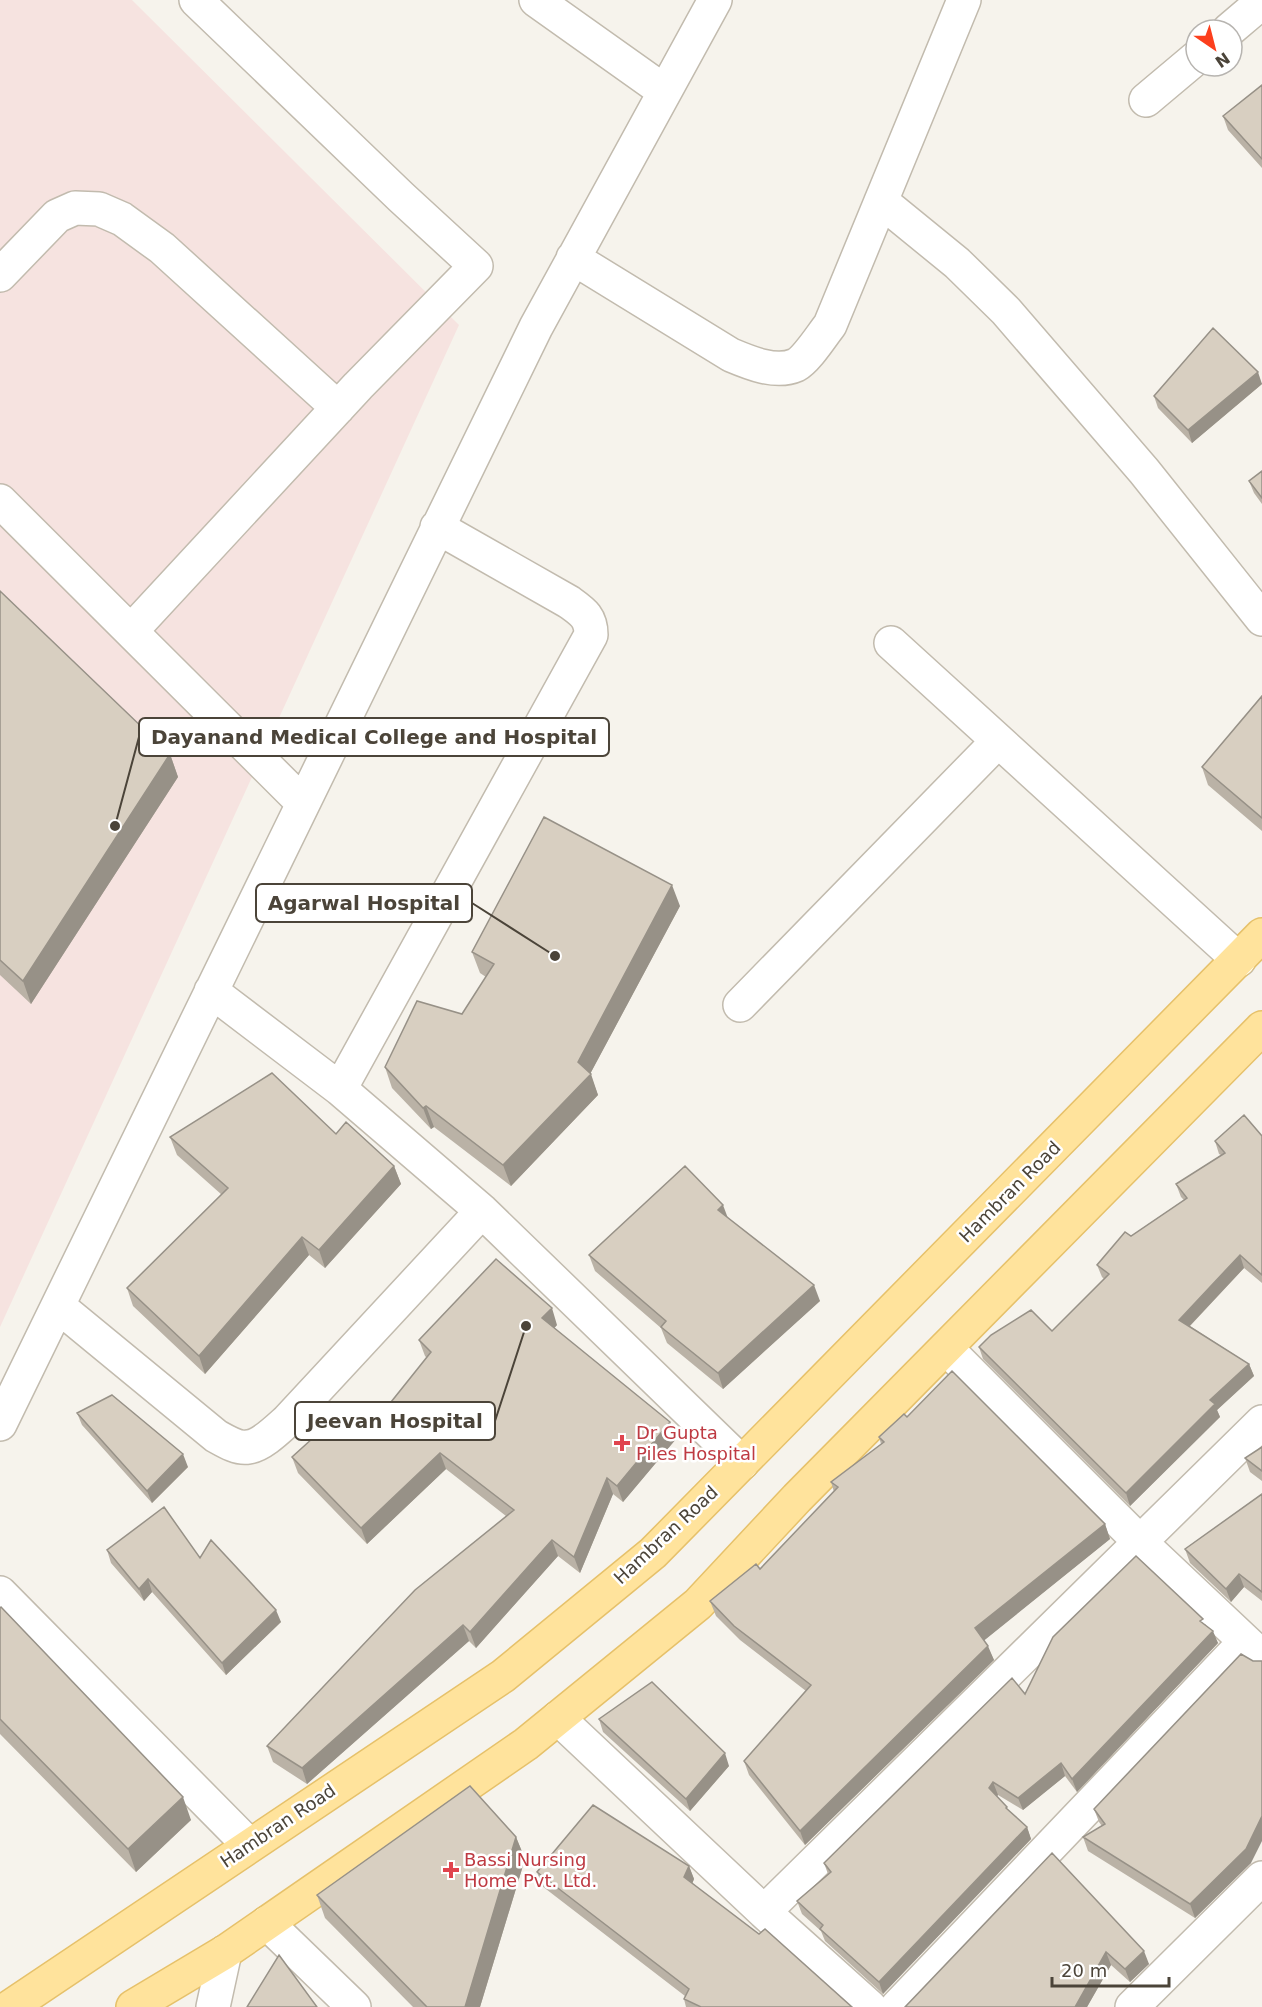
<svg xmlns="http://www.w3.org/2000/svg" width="1262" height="2007" viewBox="0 0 1262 2007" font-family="'DejaVu Sans',sans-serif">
	<rect width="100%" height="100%" fill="#f6f3ec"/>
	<path fill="#f6e3e0" d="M 0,0 L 132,0 L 459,325 L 0,1327 Z"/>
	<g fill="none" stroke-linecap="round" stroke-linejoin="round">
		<g stroke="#c2bbae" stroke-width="36">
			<path id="minor" d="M 536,0 L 664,91
				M 1229,30 L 1262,2
				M 1146,100 L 1196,58
				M 881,201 L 957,263 L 1006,311 L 1144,471 L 1262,619
				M 573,258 L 731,355 C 750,363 776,374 796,365 C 807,359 822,335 830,325 L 964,0
				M 0,275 L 57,216 L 75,208 L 99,209 L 122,219 L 162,248 L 338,408
				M 0,501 L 303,803
				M 132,630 L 358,386 L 476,266 L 401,197 L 196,0
				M 891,643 L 1239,960
				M 211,991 L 340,1089 L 482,1211 L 742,1463
				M 740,1005 L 998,741
				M 340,1089 L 591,635 C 591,617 583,612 569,602 L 437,527
				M 58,1306 L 216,1436 C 225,1441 238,1449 248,1447 C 261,1446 279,1428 288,1420 L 482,1211
				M 946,1348 L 1140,1542 L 1262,1657
				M 0,1424 L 536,327 L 715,0
				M 0,1593 L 249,1845
				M 558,1718 L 764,1912 L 870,2007
				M 764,1912 L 1262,1422
				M 267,1923 L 354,2007
				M 213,2007 L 225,1952
				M 897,2007 L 1245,1642
				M 1132,2007 L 1262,1878"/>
		</g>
		<g stroke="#e6c16a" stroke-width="36">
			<path id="major" d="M 10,2007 L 503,1676 L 653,1553 L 1262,935
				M 133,2007 L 225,1952 L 526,1744 L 698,1604 L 797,1498 L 1262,1028"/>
		</g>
		<use href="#minor" stroke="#fff" stroke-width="33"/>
		<use href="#major" stroke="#ffe39c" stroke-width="33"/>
	</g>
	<path fill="#bab2a6" d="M 1262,85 L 1262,168 L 1228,130 L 1223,116 Z
		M 1262,383 L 1262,384 L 1192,443 L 1158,408 L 1154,396 Z
		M 1262,471 L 1262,504 L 1254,493 L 1249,481 Z
		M 0,591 L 170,754 L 178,777 L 31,1004 L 0,975 Z
		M 1262,696 L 1262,831 L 1208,785 L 1202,767 Z
		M 680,906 L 590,1074 L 598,1095 L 511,1186 L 434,1127 L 431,1129 L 392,1088 L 385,1067 L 462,1014 L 486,977 L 480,973 L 472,952 Z
		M 336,1134 L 394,1166 L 401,1184 L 325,1268 L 309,1255 L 205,1374 L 133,1306 L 127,1288 L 222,1195 L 177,1155 L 170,1137 Z
		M 1262,1136 L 1262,1283 L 1244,1268 L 1190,1326 L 1249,1364 L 1254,1376 L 1217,1410 L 1220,1417 L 1130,1506 L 983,1359 L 979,1347 L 1052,1331 L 1104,1279 L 1102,1277 L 1097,1265 L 1131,1236 L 1184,1200 L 1181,1197 L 1176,1184 L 1221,1155 L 1219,1154 L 1215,1141 Z
		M 727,1217 L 820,1301 L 723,1389 L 667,1343 L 661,1328 L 595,1271 L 589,1255 Z
		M 557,1325 L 554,1328 L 676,1439 L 623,1502 L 613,1494 L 580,1573 L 558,1556 L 476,1648 L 469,1641 L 307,1784 L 273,1762 L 267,1746 L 506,1516 L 446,1469 L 367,1544 L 298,1473 L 292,1457 L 367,1432 L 427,1358 L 425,1356 L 419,1340 Z
		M 77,1413 L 188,1467 L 152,1503 L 82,1425 Z
		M 907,1417 L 1105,1524 L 1110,1539 L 984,1640 L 994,1660 L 805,1845 L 749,1775 L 744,1761 L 806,1691 L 740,1640 L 716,1616 L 710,1601 L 760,1569 L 834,1492 L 831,1482 L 881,1444 L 879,1437 Z
		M 1262,1447 L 1262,1481 L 1250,1472 L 1245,1458 Z
		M 1262,1494 L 1262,1601 L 1244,1587 L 1231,1602 L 1190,1563 L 1185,1549 Z
		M 107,1550 L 200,1558 L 281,1622 L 226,1675 L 152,1592 L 144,1601 L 111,1563 Z
		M 0,1608 L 191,1820 L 136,1872 L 0,1734 Z
		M 1205,1624 L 1218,1643 L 1077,1792 L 1065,1776 L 1023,1810 L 998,1795 L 997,1796 L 1009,1811 L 1027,1827 L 1031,1839 L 883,1994 L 825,1941 L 821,1931 L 802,1914 L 797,1901 L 828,1874 L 824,1863 L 1025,1694 Z
		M 599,1719 L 729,1766 L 690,1811 L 603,1732 Z
		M 1094,1809 L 1251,1863 L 1195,1918 L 1088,1851 L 1083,1837 L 1102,1826 L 1099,1822 Z
		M 516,1837 L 525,1859 L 480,2007 L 413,2007 L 325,1918 L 317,1895 Z
		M 1052,1853 L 1149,1964 L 1130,1982 L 1111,1965 L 1087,2007 L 905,2007 Z
		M 689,1866 L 694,1879 L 692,1884 L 852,2007 L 686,2007 L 684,1999 L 685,1996 L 542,1886 L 537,1872 Z"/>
	<path fill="#979187" d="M 1258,372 L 1262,384 L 1192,443 L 1188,430 Z
		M 170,754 L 178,777 L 31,1004 L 23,981 Z
		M 672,885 L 680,906 L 589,1076 L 591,1074 L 598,1095 L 511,1186 L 503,1165 L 578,1062 Z
		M 426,1106 L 434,1127 L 431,1129 L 423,1108 Z
		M 394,1166 L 401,1184 L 325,1268 L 319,1250 Z
		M 723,1205 L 729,1221 L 718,1210 Z
		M 302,1237 L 309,1255 L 205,1374 L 199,1356 Z
		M 1240,1255 L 1244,1268 L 1184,1332 L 1179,1320 Z
		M 814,1285 L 820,1301 L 723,1389 L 718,1373 Z
		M 552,1308 L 557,1325 L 548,1335 L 542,1318 Z
		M 1249,1364 L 1254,1376 L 1217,1410 L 1220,1417 L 1130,1506 L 1126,1493 L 1210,1400 Z
		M 670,1422 L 676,1439 L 623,1502 L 617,1486 Z
		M 440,1453 L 446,1469 L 367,1544 L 361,1528 Z
		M 183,1454 L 188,1467 L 152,1503 L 147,1491 Z
		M 607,1478 L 613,1494 L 580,1573 L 574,1557 Z
		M 1105,1524 L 1110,1539 L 981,1643 L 975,1628 Z
		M 552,1540 L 558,1556 L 476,1648 L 470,1632 Z
		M 1239,1574 L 1244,1587 L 1231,1602 L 1226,1589 Z
		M 148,1579 L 152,1592 L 144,1601 L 139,1589 Z
		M 276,1610 L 281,1622 L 226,1675 L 222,1663 Z
		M 463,1625 L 469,1641 L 307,1784 L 302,1768 Z
		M 1213,1631 L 1218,1643 L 1077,1792 L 1072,1779 Z
		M 988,1646 L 994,1660 L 805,1845 L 800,1831 Z
		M 725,1753 L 729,1766 L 690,1811 L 686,1799 Z
		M 1061,1763 L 1065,1776 L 1023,1810 L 1018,1798 Z
		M 993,1782 L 998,1795 L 994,1800 L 989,1788 Z
		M 183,1797 L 191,1820 L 136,1872 L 128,1849 Z
		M 1262,1816 L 1262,1841 L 1251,1863 L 1195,1918 L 1190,1904 Z
		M 1027,1827 L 1031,1839 L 883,1994 L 879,1982 Z
		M 516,1837 L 525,1859 L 480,2007 L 465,2007 Z
		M 689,1866 L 694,1879 L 689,1891 L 684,1877 Z
		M 1144,1951 L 1149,1964 L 1130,1982 L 1125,1969 Z
		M 1106,1952 L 1111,1965 L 1087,2007 L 1075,2007 Z"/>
	<path fill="#d8cfc1" stroke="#979187" stroke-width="1.5" d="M 1262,85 L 1262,159 L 1223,116 Z
		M 1213,328 L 1258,372 L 1188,430 L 1154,396 Z
		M 1262,471 L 1262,498 L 1249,481 Z
		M 0,591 L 170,754 L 23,981 L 0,960 Z
		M 1262,696 L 1262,818 L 1202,767 Z
		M 544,817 L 672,885 L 578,1062 L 591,1074 L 503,1165 L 426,1106 L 423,1108 L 385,1067 L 417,1001 L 462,1014 L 494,964 L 472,952 Z
		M 272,1073 L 336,1134 L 346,1122 L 394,1166 L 319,1250 L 302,1237 L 199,1356 L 127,1288 L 228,1188 L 170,1137 Z
		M 1244,1115 L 1262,1136 L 1262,1275 L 1240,1255 L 1179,1320 L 1249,1364 L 1210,1400 L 1215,1404 L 1126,1493 L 979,1347 L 991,1335 L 1031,1310 L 1052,1331 L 1109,1274 L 1097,1265 L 1125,1232 L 1131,1236 L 1187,1198 L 1176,1184 L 1225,1153 L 1215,1141 Z
		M 685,1166 L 723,1205 L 718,1210 L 814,1285 L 718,1373 L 661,1327 L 666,1321 L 589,1255 Z
		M 496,1259 L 552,1308 L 542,1318 L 670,1422 L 617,1486 L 607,1478 L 574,1557 L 552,1540 L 470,1632 L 463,1625 L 302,1768 L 267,1746 L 415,1590 L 514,1510 L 440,1453 L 361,1528 L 292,1457 L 345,1409 L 367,1432 L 431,1352 L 419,1340 Z
		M 952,1371 L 1105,1524 L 975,1628 L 988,1646 L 800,1831 L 744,1761 L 811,1685 L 734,1626 L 710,1601 L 756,1564 L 760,1569 L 838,1487 L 831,1482 L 884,1442 L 879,1437 L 904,1414 L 907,1417 Z
		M 112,1395 L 183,1454 L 147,1491 L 77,1413 Z
		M 1262,1447 L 1262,1471 L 1245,1458 Z
		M 1262,1494 L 1262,1592 L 1239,1574 L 1226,1589 L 1185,1549 Z
		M 164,1507 L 200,1558 L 211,1540 L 276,1610 L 222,1663 L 148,1579 L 139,1589 L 107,1550 Z
		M 1136,1556 L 1203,1619 L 1200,1621 L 1213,1631 L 1072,1779 L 1061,1763 L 1018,1798 L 993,1782 L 989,1788 L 1007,1807 L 1006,1808 L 1027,1827 L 879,1982 L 820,1929 L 823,1925 L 797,1901 L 831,1872 L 824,1863 L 1012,1678 L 1025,1694 L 1053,1637 Z
		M 1,1607 L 183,1797 L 128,1849 L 0,1719 L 0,1608 Z
		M 1241,1654 L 1253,1661 L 1262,1661 L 1262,1816 L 1246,1849 L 1190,1904 L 1083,1837 L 1105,1824 L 1094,1809 Z
		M 652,1682 L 725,1753 L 686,1799 L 599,1719 Z
		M 470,1786 L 516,1837 L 465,2007 L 427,2007 L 317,1895 Z
		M 593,1805 L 689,1866 L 684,1877 L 759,1934 L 765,1929 L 852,2007 L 701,2007 L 684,1999 L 689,1989 L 537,1872 Z
		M 1052,1853 L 1144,1951 L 1125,1969 L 1106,1952 L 1075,2007 L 905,2007 Z
		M 279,1955 L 317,2007 L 247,2007 Z"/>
	<g fill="#e0444e" stroke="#fff" stroke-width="2">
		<path d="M619 1434h6v6h6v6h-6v6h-6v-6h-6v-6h6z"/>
		<path d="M448 1861h6v6h6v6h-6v6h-6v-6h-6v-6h6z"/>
	</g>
	<g text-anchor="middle" stroke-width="5" stroke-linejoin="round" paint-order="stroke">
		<g font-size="18" fill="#4b4439" stroke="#fff">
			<text transform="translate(1010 1192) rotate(-45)" y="6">Hambran Road</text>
			<text transform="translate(666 1535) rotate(-43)" y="6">Hambran Road</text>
			<text transform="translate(278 1826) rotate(-34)" y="6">Hambran Road</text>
		</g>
		<g font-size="18" fill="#be3a42" stroke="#fff" text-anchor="start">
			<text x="636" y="1439">Dr Gupta<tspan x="636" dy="21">Piles Hospital</tspan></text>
			<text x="464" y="1866">Bassi Nursing<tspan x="464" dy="21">Home Pvt. Ltd.</tspan></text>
		</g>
	</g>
	<path fill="none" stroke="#4b4439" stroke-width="2" d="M115 826L139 737M555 956L472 903M526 1326L495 1421"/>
	<g fill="#4b4439" stroke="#fff" stroke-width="2">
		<circle cx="115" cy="826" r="6"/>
		<circle cx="555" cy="956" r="6"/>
		<circle cx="526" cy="1326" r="6"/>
	</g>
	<g fill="#fff" stroke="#4b4439" stroke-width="2">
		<rect x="139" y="718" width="470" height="38" rx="6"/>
		<rect x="256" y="884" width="216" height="38" rx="6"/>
		<rect x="295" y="1402" width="200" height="38" rx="6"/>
	</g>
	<g font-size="20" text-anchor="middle" font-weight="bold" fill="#4b4439">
		<text x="374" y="744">Dayanand Medical College and Hospital</text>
		<text x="364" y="910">Agarwal Hospital</text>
		<text x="395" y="1428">Jeevan Hospital</text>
	</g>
	<g transform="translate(1214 48) rotate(145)"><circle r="28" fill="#ffffff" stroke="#b7b4b0" stroke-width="1.5"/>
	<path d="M0-4.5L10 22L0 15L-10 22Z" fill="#fc3f1d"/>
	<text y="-9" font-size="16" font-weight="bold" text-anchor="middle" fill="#4b4439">N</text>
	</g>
	<path d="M1052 1977v9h117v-9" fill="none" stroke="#4b4439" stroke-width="3"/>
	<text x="1061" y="1977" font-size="18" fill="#4b4439" stroke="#ffffff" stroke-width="4.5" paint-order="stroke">20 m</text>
</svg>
